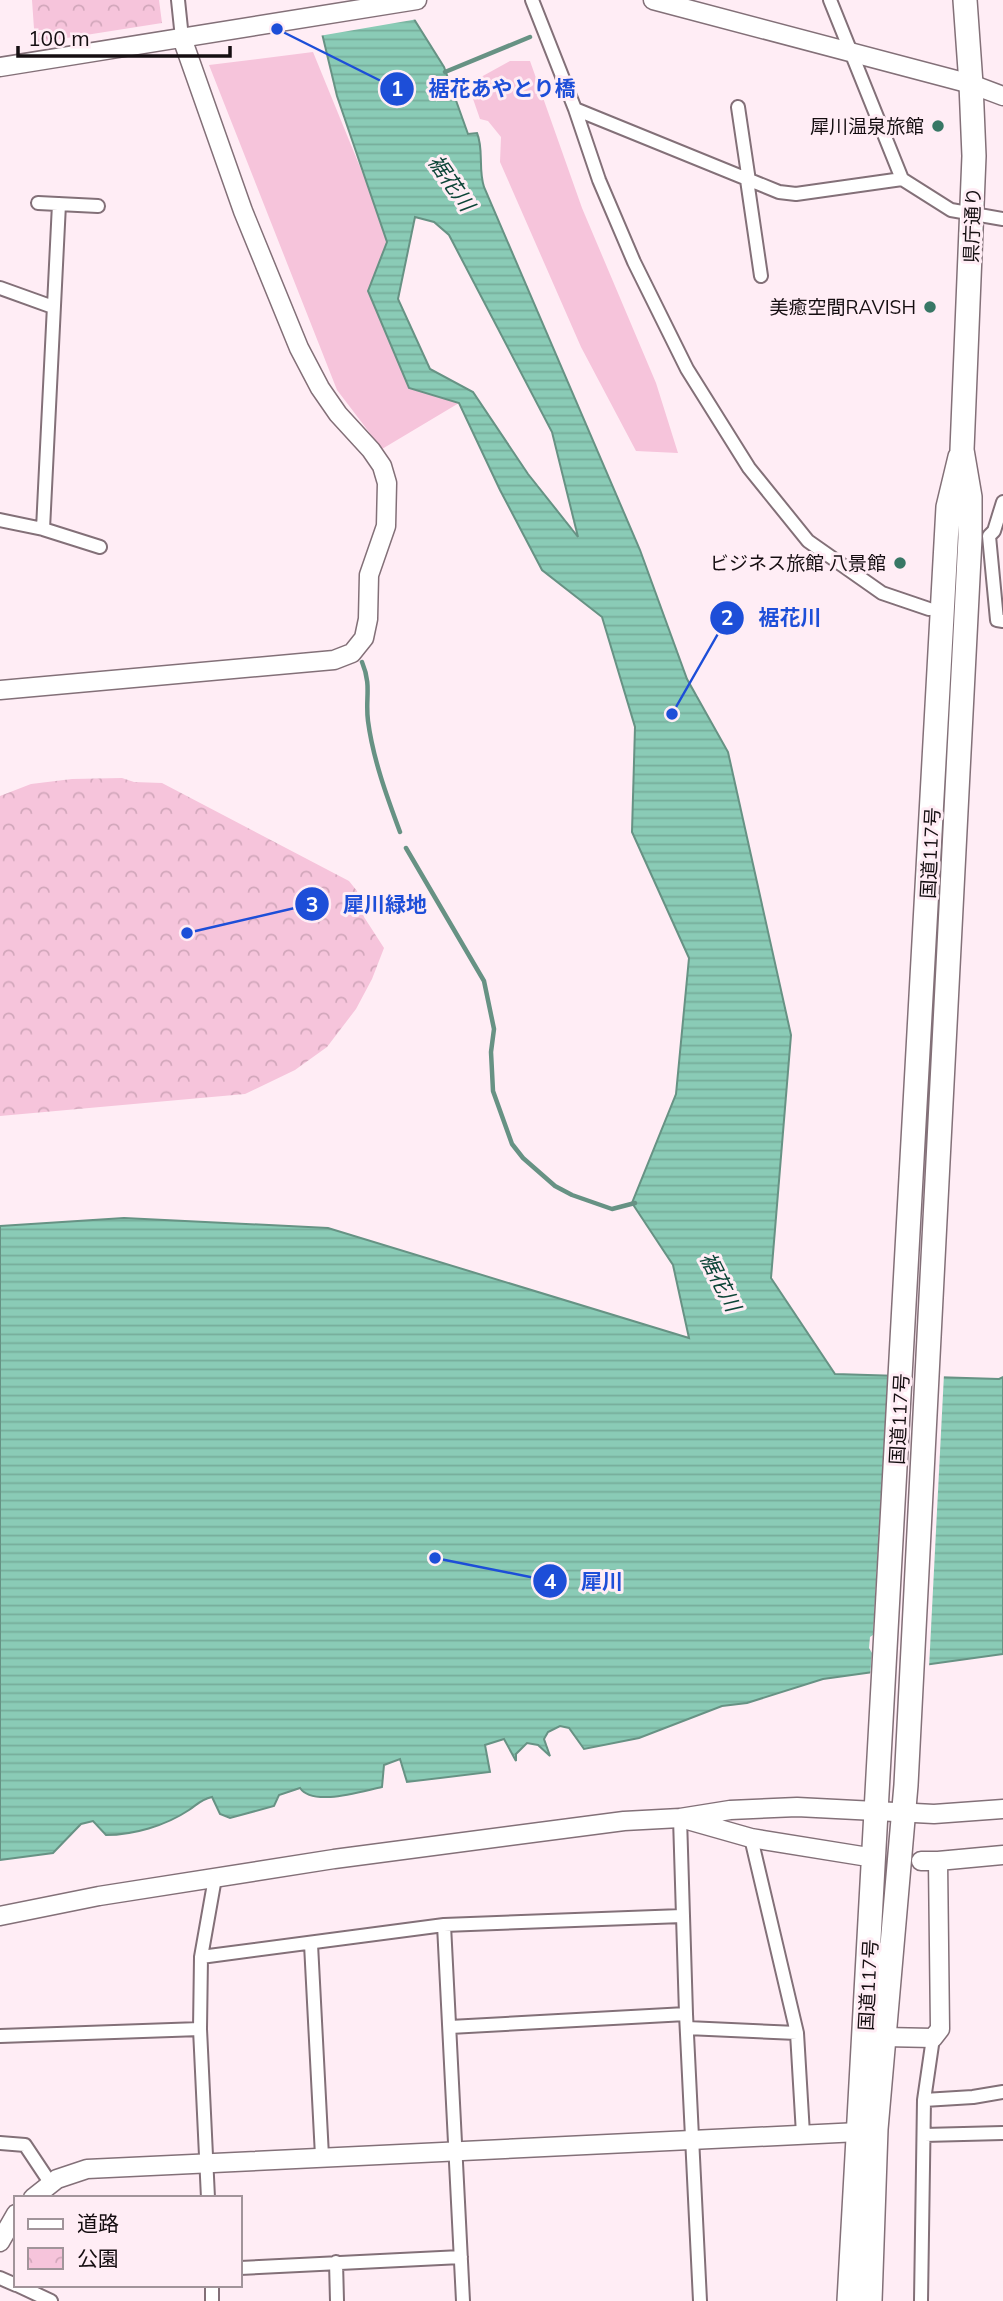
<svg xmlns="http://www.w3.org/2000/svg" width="1003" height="2301" viewBox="0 0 1003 2301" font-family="Mulish,'Noto Sans JP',sans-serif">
	<defs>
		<pattern id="park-crowns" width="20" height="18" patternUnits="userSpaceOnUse" patternTransform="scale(1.75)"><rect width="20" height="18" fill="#f6c4db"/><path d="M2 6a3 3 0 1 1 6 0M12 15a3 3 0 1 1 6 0" fill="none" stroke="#d2a7bb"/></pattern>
		<pattern id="water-rules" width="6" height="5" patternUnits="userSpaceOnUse" patternTransform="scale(1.75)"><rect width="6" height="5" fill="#8acbb6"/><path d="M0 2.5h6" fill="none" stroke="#76ad9b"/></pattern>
	</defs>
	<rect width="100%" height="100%" fill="#ffedf5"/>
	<path fill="#f6c4db" d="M 313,52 L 376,206 L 387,242 L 368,291 L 409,388 L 459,403 L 382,449 L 337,390 L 209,65 Z
		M 510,61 L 530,61 L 582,208 L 656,383 L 678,453 L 636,451 L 581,347 L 500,162 L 501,137 L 488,121 L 480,119 L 472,96 L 481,77 Z"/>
	<path fill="url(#park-crowns)" d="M 32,0 L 159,0 L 162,23 L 35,43 Z
		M 122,778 L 134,782 L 162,783 L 349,881 L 357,891 L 364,917 L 384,948 L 372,979 L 356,1009 L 327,1047 L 295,1070 L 245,1094 L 0,1116 L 0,796 L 31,784 L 72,779 Z"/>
	<path fill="url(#water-rules)" stroke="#679284" stroke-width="2" fill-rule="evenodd" d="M 314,0 L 402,0 L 444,67 L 468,134 L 477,133 C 484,149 478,169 484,187 L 640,550 L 687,679 L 728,752 L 791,1035 L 771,1278 L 835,1374 L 999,1379 L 1003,1377 L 1003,1654 L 823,1679 L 747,1703 L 722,1706 L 639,1738 L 584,1749 L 569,1728 L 560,1726 L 548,1732 L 544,1739 L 550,1756 L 538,1745 L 527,1743 L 516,1754 L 516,1761 L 504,1739 L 485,1745 L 490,1772 L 407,1782 L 400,1759 L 384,1765 L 382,1787 C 362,1791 313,1807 300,1788 L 279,1795 L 274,1806 L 230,1818 L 220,1814 L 212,1797 C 200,1800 198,1804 189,1810 C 165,1826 133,1835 106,1835 L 93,1821 L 81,1824 L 53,1853 L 0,1860 L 0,1226 L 124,1218 L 328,1228 L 689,1338 L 673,1265 L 632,1203 L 676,1094 L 689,958 L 632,832 L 635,727 L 602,617 L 542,570 L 500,490 L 459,403 L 409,388 L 368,291 L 387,242 L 337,96 ZM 415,217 L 434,222 L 449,235 L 552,432 L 578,537 L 528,474 L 473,392 L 430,369 L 398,299 Z"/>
	<path fill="#ffedf5" d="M 310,0 L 406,0 L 418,19 L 319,36 Z
		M 888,1372 L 944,1374 L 929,1668 L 870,1676 L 872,1653 L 869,1648 L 870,1637 L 873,1635 Z"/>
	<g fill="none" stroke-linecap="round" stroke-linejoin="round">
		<path stroke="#679284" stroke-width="4.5" d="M 445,72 L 530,37
			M 362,662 C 372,686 365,698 368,721 C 373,759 387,797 400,832
			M 406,848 L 484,981 L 494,1029 L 491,1052 L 493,1091 L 512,1144 L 523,1158 L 555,1186 L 572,1195 L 612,1209 L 635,1203"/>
		<g stroke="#837078" stroke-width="16">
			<path id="street" d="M 178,0 L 182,38
				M 532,0 L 575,109 L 599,180 L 634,262 L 687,369 L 749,468 L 808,541 L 882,593 L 929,609
				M 830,0 L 902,179 L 951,210 L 1003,219
				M 738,107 L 749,181
				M 575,109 L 779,192 L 796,194 L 902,179
				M 747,180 L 761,276
				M 38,203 L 98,206
				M 0,288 L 53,307
				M 1003,502 L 994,531 L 989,536 L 997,620 L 1003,621
				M 0,520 L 43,529 L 100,547
				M 43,529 L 59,204
				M 680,1818 L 686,2014 L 700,2301
				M 751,1838 L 797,2033 L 803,2134
				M 444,1925 L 463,2301
				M 311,1944 L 322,2156
				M 201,1957 L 444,1925 L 682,1916
				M 450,2027 L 686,2014
				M 687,2028 L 797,2033
				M 0,2036 L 200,2029
				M 924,2100 L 973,2097 L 1003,2092
				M 924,2135 L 1003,2133
				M 0,2143 L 25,2145 L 51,2184
				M 208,2198 L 200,2029 L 201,1957 L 215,1878
				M 336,2262 L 337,2301
				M 240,2268 L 461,2257
				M 0,2278 L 16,2285
				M 17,2285 L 51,2301
				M 212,2285 L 212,2301
				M 921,2301 L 924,2100 L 933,2038"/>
		</g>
		<g stroke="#837078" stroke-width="21">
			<path id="secondary" d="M 653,0 L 971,84 L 1003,96
				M 0,67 L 417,0
				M 0,690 L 334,660 L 352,653 L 364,638 L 368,619 L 369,575 L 386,526 L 387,483 L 382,466 L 371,450 L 338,414 L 320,388 L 299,348 L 243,211 L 182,38
				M 684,1819 L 751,1838 L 862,1856
				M 938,1861 L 1003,1855
				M 0,1916 L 99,1896 L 334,1859 L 624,1821 L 680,1818 L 730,1810 L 797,1807 L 934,1814 L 1003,1809
				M 884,2037 L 933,2038 L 940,2029 L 938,1861 L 921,1861
				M 33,2198 L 57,2179 L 87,2169 L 859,2132
				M 0,2242 L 16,2214"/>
		</g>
		<g stroke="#837078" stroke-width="26">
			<path id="highway" d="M 849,2301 L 948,507 L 960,457
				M 870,2301 L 876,2129 L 906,1785 L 970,538 L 970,497 L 962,450 L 974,156 L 971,84 L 965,0"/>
		</g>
		<use href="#street" stroke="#fff" stroke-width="12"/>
		<use href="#secondary" stroke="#fff" stroke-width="18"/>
		<use href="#highway" stroke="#fff" stroke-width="23"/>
	</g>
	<g fill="#387765" stroke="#ffedf5" stroke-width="2.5">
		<circle cx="938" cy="126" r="7"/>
		<circle cx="930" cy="307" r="7"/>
		<circle cx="900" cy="563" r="7"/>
	</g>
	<g text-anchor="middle" stroke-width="6" stroke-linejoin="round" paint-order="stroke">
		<g font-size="19" fill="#150e11" stroke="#ffedf5" text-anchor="end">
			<text x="924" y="133">犀川温泉旅館</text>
			<text x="916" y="314">美癒空間RAVISH</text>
			<text x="886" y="570">ビジネス旅館 八景館</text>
		</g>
		<g font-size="19" fill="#150e11" stroke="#ffedf5">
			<text transform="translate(972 225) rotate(-88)" y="7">県庁通り</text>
			<text transform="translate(930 853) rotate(-87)" y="7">国道117号</text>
			<text transform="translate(899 1419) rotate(-87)" y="7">国道117号</text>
			<text transform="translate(868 1985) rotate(-87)" y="7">国道117号</text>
		</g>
		<g font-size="21" font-style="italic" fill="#0c4537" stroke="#ffedf5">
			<text transform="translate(451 183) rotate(55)" y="7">裾花川</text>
			<text transform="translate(720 1282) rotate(63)" y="7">裾花川</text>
		</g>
	</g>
	<path fill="none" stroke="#1d4ed8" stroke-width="2.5" d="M277 29L397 89M672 714L727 618M187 933L312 904M435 1558L550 1581"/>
	<g fill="#1d4ed8" stroke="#ffedf5" stroke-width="2.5">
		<circle cx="277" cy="29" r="7"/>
		<circle cx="672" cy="714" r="7"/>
		<circle cx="187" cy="933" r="7"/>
		<circle cx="435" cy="1558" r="7"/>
		<circle cx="397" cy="89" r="18"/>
		<circle cx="727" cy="618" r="18"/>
		<circle cx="312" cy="904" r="18"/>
		<circle cx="550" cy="1581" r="18"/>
	</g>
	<g font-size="21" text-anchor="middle" font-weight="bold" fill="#fff">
		<text x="397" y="96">1</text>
		<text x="727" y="625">2</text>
		<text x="312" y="912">3</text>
		<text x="550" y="1589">4</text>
	</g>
	<g font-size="21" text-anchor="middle" font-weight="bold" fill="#1d4ed8" stroke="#ffedf5" stroke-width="6" stroke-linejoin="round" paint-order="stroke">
		<text x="502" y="96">裾花あやとり橋</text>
		<text x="790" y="625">裾花川</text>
		<text x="385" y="912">犀川緑地</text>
		<text x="602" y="1589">犀川</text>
	</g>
	<rect x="14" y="2196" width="228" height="91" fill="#ffedf5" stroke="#a1949a" stroke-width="2"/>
	<rect x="28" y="2219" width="35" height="10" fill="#ffffff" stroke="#a1949a" stroke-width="2"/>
	<text x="77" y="2231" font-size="21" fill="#150e11">道路</text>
	<rect x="28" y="2248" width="35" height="21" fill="url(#park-crowns)" stroke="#a1949a" stroke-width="2"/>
	<text x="77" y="2266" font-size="21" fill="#150e11">公園</text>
	<path d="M18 46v10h212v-10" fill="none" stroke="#150e11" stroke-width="3.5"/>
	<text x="28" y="46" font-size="21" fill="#150e11" stroke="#ffedf5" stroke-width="5" paint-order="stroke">100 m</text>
</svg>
